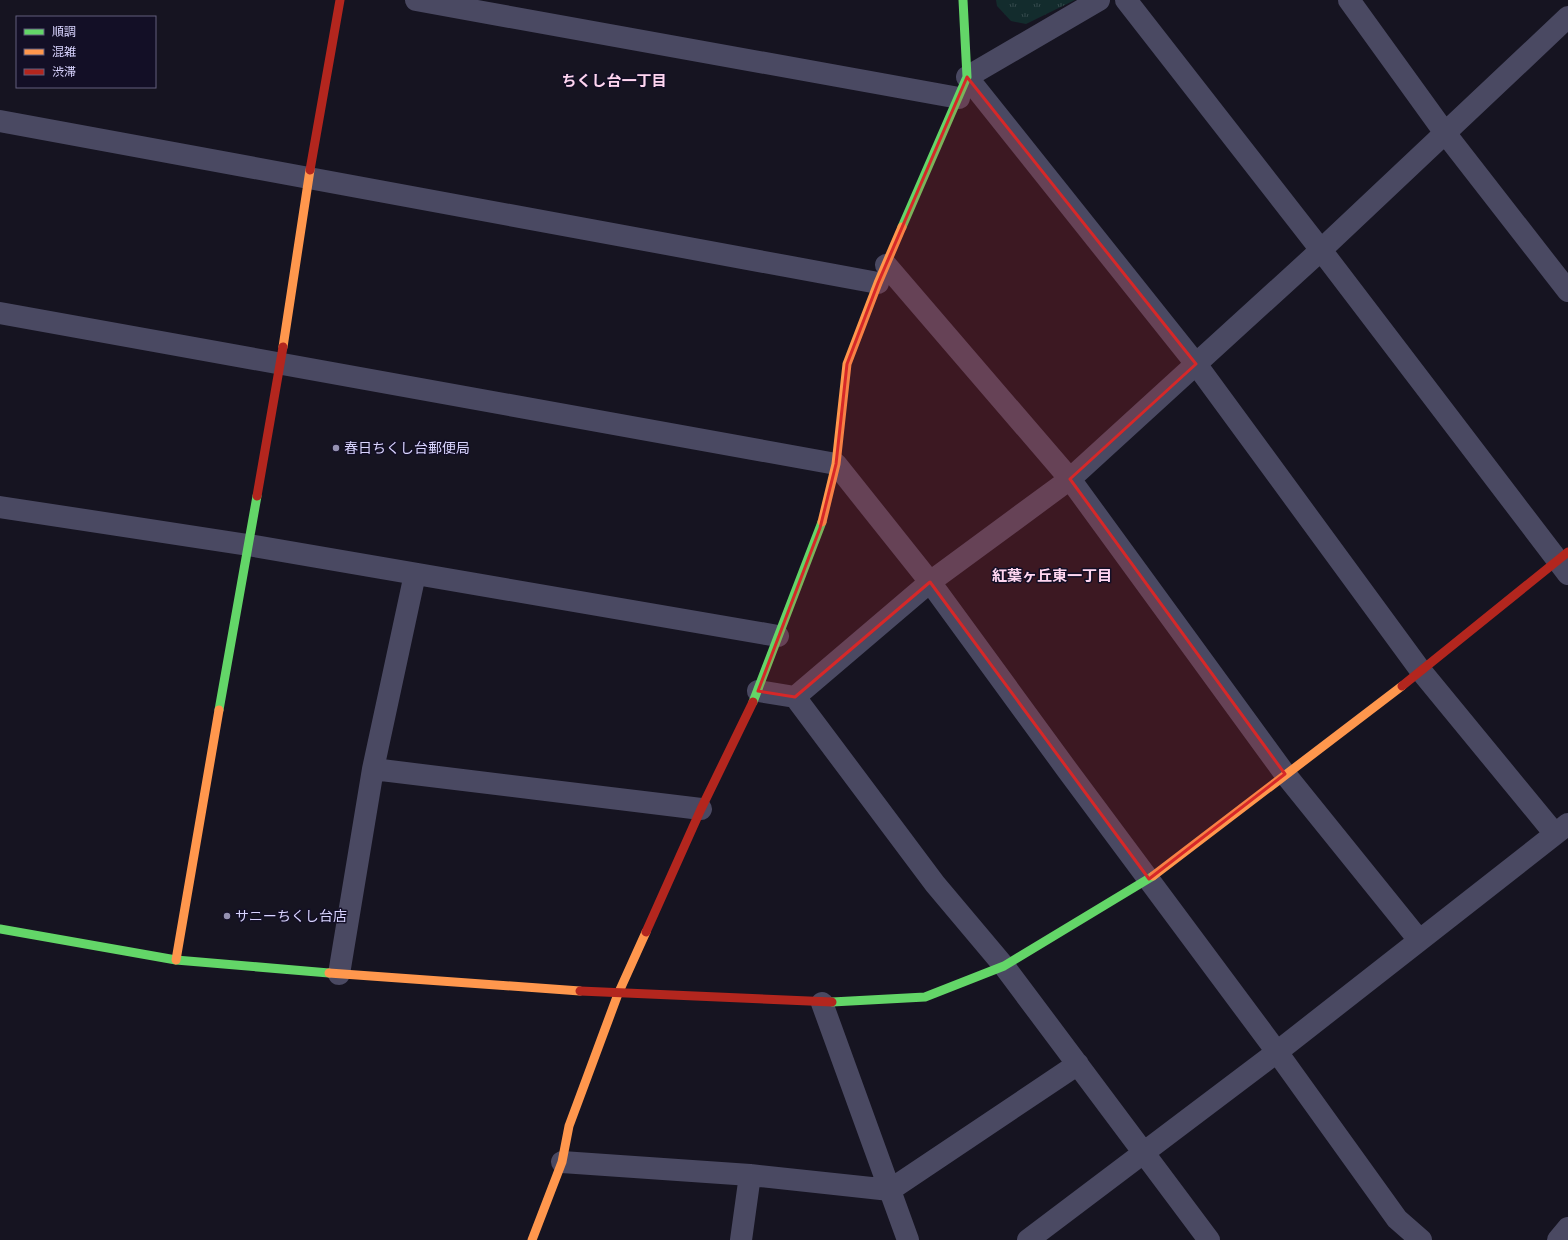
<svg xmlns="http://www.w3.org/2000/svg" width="1568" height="1240" viewBox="0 0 1568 1240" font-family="'Open Sans','Noto Sans JP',sans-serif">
	<defs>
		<pattern id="grass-tufts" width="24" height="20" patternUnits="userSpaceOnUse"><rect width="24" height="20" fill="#132c2d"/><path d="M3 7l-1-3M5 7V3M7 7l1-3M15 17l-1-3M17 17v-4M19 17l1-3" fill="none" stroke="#354a4c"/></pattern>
	</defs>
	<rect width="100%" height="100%" fill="#161421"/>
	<path fill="url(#grass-tufts)" d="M 996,0 L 1075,0 L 1026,24 L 1011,21 L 997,6 Z"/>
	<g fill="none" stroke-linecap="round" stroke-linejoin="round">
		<path stroke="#4a4962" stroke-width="22" d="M 416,0 L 959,98
			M 1099,0 L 967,77 L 1196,364 L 1421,671 L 1555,834
			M 1126,0 L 1321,250 L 1568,574
			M 1349,0 L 1445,133 L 1568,291
			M 0,121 L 878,283
			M 886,265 L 1070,479 L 1285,774 L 1419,940
			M 0,313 L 836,464 L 930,582 L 1068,771 L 1277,1052 L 1397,1219 L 1421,1240
			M 0,507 L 248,545 L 778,636
			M 758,691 L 795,697 L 935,884 L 1004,966 L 1209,1240
			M 795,697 L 930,582 L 1070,479 L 1321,250 L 1568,17
			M 373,769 L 701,809
			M 339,974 L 373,769 L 415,574
			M 822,1003 L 908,1240
			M 562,1162 L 750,1175 L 890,1190 L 1078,1064
			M 741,1240 L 750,1175
			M 1028,1240 L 1277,1052 L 1568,824
			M 1558,1240 L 1568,1228"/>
		<path stroke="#63d668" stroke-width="9" d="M 902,227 L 967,77 L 963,0
			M 753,702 L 822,522
			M 219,710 L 257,496
			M 0,929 L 176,960 L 329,973
			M 832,1002 L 925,997 L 1004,966 L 1153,876"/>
		<path stroke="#ff974d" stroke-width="9" d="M 283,347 L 310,170
			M 822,522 L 836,464 L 847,364 L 878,283 L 902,227
			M 1153,876 L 1402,686
			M 176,960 L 219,710
			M 329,973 L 580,991
			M 532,1240 L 562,1162 L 569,1126 L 618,994 L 646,932"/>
		<path stroke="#b3261e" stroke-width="9" d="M 310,170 L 340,0
			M 257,496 L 283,347
			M 1402,686 L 1568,552
			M 646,932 L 701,809 L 753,702
			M 580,991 L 832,1002"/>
	</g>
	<path fill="#d62828" fill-opacity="0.2" stroke="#d62828" stroke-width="3" stroke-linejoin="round" d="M 967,77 L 1196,364 L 1070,479 L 1285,774 L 1149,879 L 930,582 L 795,697 L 758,691 L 820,528 L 836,464 L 847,364 L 878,283 Z"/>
	<g fill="#9591b1" stroke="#130f26" stroke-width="1.5">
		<circle cx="336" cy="448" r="4"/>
		<circle cx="227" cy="916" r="4"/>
	</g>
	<g text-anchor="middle" stroke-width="3" stroke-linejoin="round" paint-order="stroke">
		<g font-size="14" fill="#d9d4ff" stroke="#130f26" text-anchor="start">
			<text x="344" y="453">春日ちくし台郵便局</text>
			<text x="235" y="921">サニーちくし台店</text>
		</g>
		<g font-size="15" font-weight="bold" fill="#ffd6f0" stroke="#130f26">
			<text x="614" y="86">ちくし台一丁目</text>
			<text x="1052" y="581">紅葉ヶ丘東一丁目</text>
		</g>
	</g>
	<rect x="16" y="16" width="140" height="72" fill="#130f26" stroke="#625e7d"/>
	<rect x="24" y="29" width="20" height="6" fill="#63d668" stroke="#625e7d"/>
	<text x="52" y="36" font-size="12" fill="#d9d4ff">順調</text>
	<rect x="24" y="49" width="20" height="6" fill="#ff974d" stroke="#625e7d"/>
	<text x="52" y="56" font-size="12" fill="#d9d4ff">混雑</text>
	<rect x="24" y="69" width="20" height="6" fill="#b3261e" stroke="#625e7d"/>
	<text x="52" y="76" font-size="12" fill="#d9d4ff">渋滞</text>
</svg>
